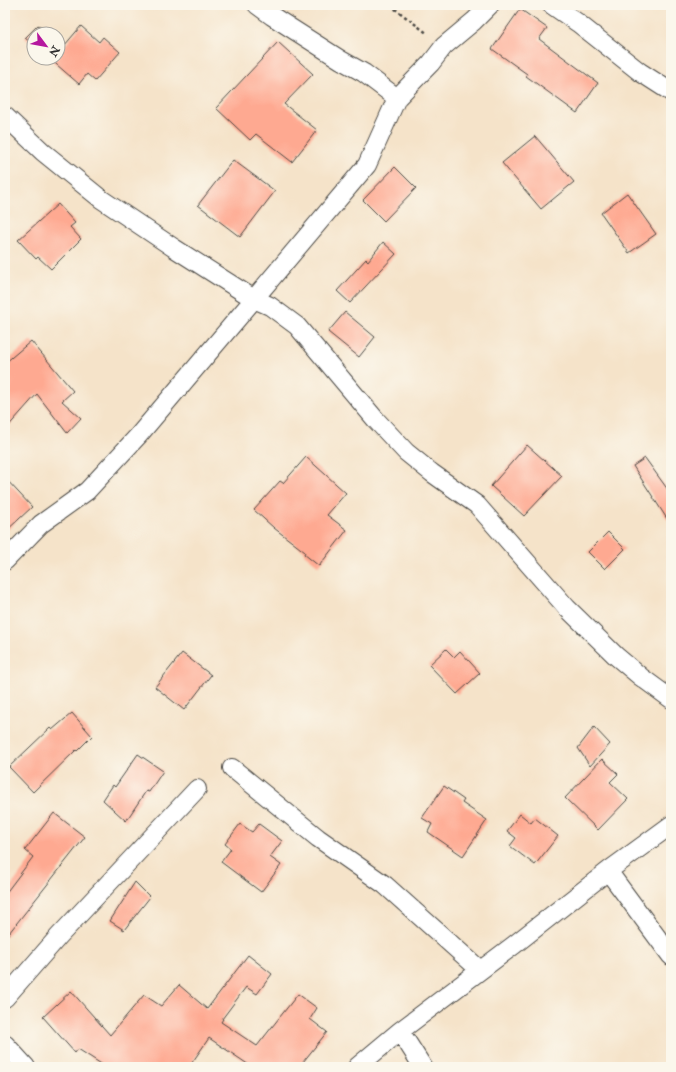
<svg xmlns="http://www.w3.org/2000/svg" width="676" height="1072" viewBox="0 0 676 1072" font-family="'IM FELL Double Pica',serif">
	<rect width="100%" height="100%" fill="#fbf7ec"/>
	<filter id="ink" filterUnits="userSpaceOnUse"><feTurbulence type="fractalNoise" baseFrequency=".025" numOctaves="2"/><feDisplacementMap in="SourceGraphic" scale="8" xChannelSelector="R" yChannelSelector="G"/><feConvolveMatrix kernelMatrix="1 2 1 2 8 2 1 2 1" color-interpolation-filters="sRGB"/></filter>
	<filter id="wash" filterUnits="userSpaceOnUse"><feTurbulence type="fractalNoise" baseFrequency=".012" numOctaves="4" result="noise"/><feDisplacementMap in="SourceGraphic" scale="16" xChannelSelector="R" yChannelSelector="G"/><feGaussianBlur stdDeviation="0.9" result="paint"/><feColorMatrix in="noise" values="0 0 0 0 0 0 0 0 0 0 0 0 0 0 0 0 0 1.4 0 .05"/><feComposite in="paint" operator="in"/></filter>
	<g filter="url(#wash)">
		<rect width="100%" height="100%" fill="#f5e3c9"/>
		<g id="blocks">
			<path fill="#fea991" d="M 520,9 L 547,28 L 539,39 L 598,83 L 577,113 L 526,76 L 527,74 L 492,49 Z
				M 38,25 L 45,31 L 47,30 L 51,34 L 34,34 L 34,45 L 25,38 Z
				M 81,26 L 99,42 L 103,37 L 120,52 L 95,81 L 87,74 L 79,84 L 49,58 L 58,58 L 58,41 L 64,46 Z
				M 278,42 L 313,74 L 284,104 L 317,130 L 292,162 L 256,134 L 250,140 L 216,108 Z
				M 535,136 L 574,182 L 541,209 L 502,163 Z
				M 233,160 L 275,191 L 240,237 L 198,205 Z
				M 395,167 L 416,188 L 384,221 L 363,200 Z
				M 627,193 L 656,234 L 629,253 L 601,213 Z
				M 58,204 L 75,223 L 70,227 L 81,239 L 51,269 L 38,257 L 36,259 L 18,240 Z
				M 383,242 L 396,254 L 350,303 L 337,291 L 366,259 L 368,261 Z
				M 345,312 L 375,337 L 359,357 L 328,332 Z
				M 31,341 L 73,391 L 62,401 L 81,418 L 67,433 L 37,394 L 5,430 L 5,363 Z
				M 527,445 L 562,476 L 524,516 L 491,486 Z
				M 306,457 L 346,493 L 327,515 L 347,530 L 319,566 L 304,554 L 305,552 L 274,528 L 254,510 L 280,481 L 283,483 Z
				M 645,458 L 671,494 L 671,525 L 633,466 Z
				M 5,478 L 32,507 L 5,532 Z
				M 608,532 L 625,549 L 605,569 L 588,552 Z
				M 446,649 L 454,657 L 460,651 L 480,673 L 457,694 L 429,665 Z
				M 182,653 L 211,675 L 184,710 L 155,687 Z
				M 72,713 L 92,736 L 77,751 L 76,750 L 33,792 L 9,767 L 50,728 L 52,730 Z
				M 594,727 L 610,744 L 590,766 L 578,748 Z
				M 138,754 L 163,771 L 149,792 L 146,791 L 126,821 L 103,800 L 113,785 L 115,787 Z
				M 602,759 L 618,774 L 610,782 L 628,799 L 598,830 L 565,798 Z
				M 444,786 L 464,800 L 462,803 L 487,820 L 463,856 L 428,832 L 432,824 L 422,818 Z
				M 54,813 L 85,837 L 5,938 L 5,894 L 33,857 L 25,850 Z
				M 520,814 L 531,823 L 535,818 L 558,836 L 535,865 L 510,846 L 516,838 L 507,831 Z
				M 240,824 L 252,832 L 259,824 L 282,841 L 270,857 L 281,865 L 261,892 L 221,862 L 231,849 L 225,844 Z
				M 135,882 L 150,897 L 124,930 L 110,921 Z
				M 248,955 L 272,974 L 257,994 L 246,987 L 222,1019 L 223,1019 L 221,1022 L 257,1046 L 298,994 L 317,1008 L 310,1019 L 327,1032 L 299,1067 L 252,1067 L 209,1038 L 189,1067 L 106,1067 L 78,1049 L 75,1053 L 43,1017 L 71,991 L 110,1035 L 144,995 L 161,1006 L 179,985 L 207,1009 Z"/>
		</g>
	</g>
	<g filter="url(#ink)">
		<use href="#blocks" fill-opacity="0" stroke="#494743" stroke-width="1"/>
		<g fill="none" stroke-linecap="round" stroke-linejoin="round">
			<g stroke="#494743" stroke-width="20">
				<path id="street" d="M 257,5 L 272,16 L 341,60 L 364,73 L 397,98 L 431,63 L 444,46 L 474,21 L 490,5
					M 552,5 L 578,23 L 640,72 L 671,92
					M 5,116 L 43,152 L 101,199 L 174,248 L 254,299 L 270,306 L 297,326 L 376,420 L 406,452 L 432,473 L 477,505 L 567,608 L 616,656 L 641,677 L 671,699
					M 5,561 L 41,524 L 87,491 L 138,436 L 254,299 L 367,165 L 397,98
					M 232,768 L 318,838 L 385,885 L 480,970
					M 608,871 L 671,956
					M 5,998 L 59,936 L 197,789
					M 400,1031 L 423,1067
					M 5,1044 L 26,1067
					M 357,1067 L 400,1031 L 514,945 L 608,871 L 671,825"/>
			</g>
			<path stroke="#494743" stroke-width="2.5" stroke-dasharray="3 3" stroke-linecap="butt" d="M 390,5 L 428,34"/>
			<use href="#street" stroke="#fff" stroke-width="18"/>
		</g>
	</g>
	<rect width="676" height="1072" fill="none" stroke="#fbf7ec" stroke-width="20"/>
	<g transform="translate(46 46) rotate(122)"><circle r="19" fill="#fbf7ec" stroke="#a8a59f"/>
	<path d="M0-3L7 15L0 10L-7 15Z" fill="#b5179e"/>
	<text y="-6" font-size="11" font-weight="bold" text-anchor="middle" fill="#2b2b2b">N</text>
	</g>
</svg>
